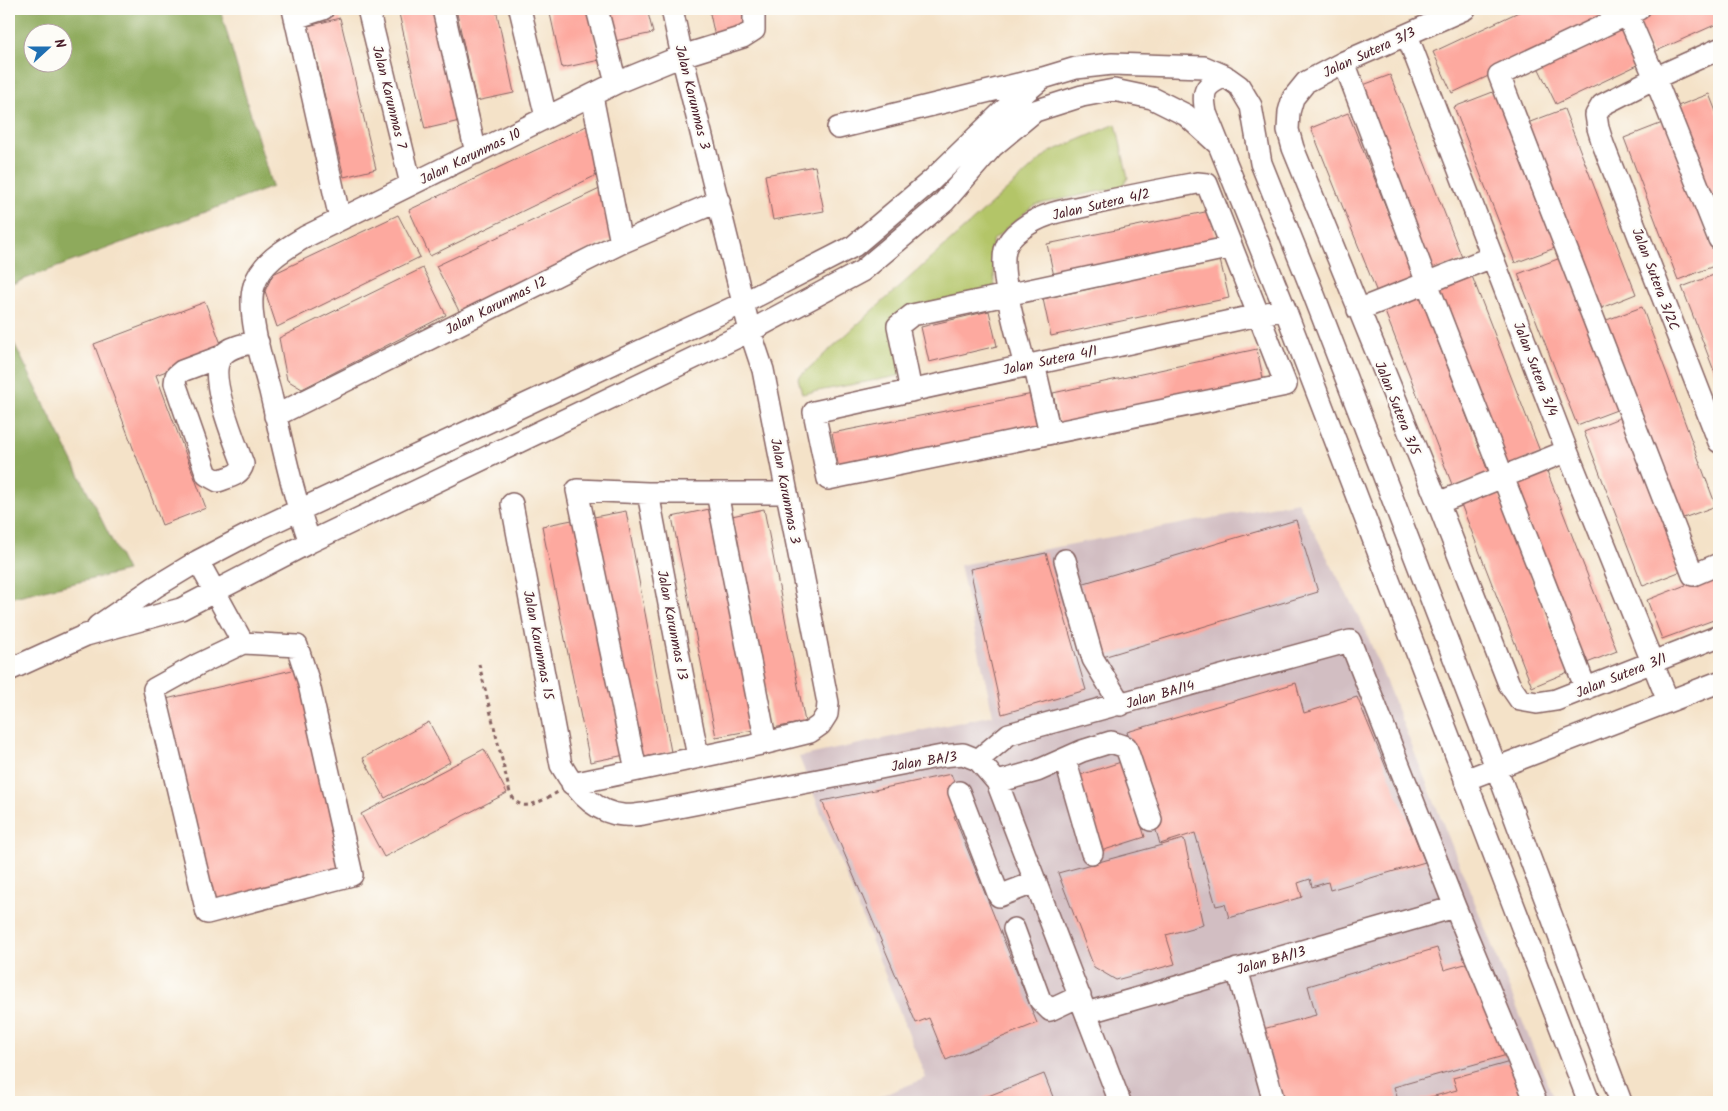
<svg xmlns="http://www.w3.org/2000/svg" width="1728" height="1111" viewBox="0 0 1728 1111" font-family="Kalam,sans-serif">
	<rect width="100%" height="100%" fill="#fdfcf7"/>
	<filter id="ink" filterUnits="userSpaceOnUse"><feTurbulence type="fractalNoise" baseFrequency=".02" numOctaves="2"/><feDisplacementMap in="SourceGraphic" scale="10" xChannelSelector="R" yChannelSelector="G"/><feConvolveMatrix kernelMatrix="1 2 1 2 8 2 1 2 1" color-interpolation-filters="sRGB"/></filter>
	<filter id="wash" filterUnits="userSpaceOnUse"><feTurbulence type="fractalNoise" baseFrequency=".0096" numOctaves="4" result="noise"/><feDisplacementMap in="SourceGraphic" scale="20" xChannelSelector="R" yChannelSelector="G"/><feGaussianBlur stdDeviation="1.12" result="paint"/><feColorMatrix in="noise" values="0 0 0 0 0 0 0 0 0 0 0 0 0 0 0 0 0 1.4 0 .05"/><feComposite in="paint" operator="in"/></filter>
	<g filter="url(#wash)">
		<rect width="100%" height="100%" fill="#f4e2c8"/>
		<path fill="#d2bec2" d="M 1298,502 L 1364,627 L 1555,1102 L 866,1102 L 926,1078 L 799,757 L 993,715 L 960,565 Z"/>
		<path fill="#b3c568" stroke="#7e724a" d="M 1116,124 L 1128,178 L 1121,187 L 1034,205 L 992,241 L 995,290 L 908,310 L 903,375 L 802,394 L 798,378 L 1048,153 Z"/>
		<path fill="#8eaa5c" stroke="#6c6444" fill-rule="evenodd" d="M 9,9 L 220,9 L 272,187 L 9,285 ZM 32,32 L 62,32 L 62,62 L 32,62 Z
			M 9,333 L 127,571 L 9,598 Z"/>
		<g id="blocks">
			<path fill="#fda99f" d="M 398,9 L 439,9 L 464,120 L 425,129 Z
				M 456,9 L 496,9 L 514,93 L 476,101 Z
				M 549,9 L 589,9 L 600,60 L 562,68 Z
				M 603,9 L 647,9 L 653,33 L 610,42 Z
				M 709,9 L 748,9 L 752,29 L 715,37 Z
				M 1525,9 L 1616,9 L 1619,15 L 1452,93 L 1433,52 Z
				M 1659,9 L 1719,9 L 1719,23 L 1652,53 L 1636,19 Z
				M 340,18 L 376,169 L 344,177 L 308,26 Z
				M 1626,24 L 1644,62 L 1556,104 L 1538,67 Z
				M 1390,75 L 1463,260 L 1428,274 L 1355,88 Z
				M 1498,90 L 1560,246 L 1515,263 L 1454,107 Z
				M 1709,94 L 1719,119 L 1719,230 L 1670,109 Z
				M 1564,109 L 1636,294 L 1596,310 L 1525,124 Z
				M 1348,113 L 1415,279 L 1378,295 L 1311,128 Z
				M 595,122 L 603,172 L 430,256 L 409,210 Z
				M 1665,122 L 1719,262 L 1719,264 L 1678,280 L 1624,138 Z
				M 815,166 L 824,211 L 773,220 L 765,175 Z
				M 606,186 L 614,238 L 460,313 L 436,266 Z
				M 1210,211 L 1218,248 L 1055,281 L 1047,244 Z
				M 398,215 L 420,257 L 277,327 L 265,291 L 273,274 Z
				M 1563,257 L 1622,408 L 1577,425 L 1518,274 Z
				M 1220,260 L 1229,298 L 1051,336 L 1043,299 Z
				M 423,268 L 446,315 L 302,389 L 287,380 L 279,338 Z
				M 1470,271 L 1541,454 L 1503,468 L 1432,286 Z
				M 1719,273 L 1719,384 L 1682,287 Z
				M 1418,290 L 1489,474 L 1453,487 L 1382,304 Z
				M 205,302 L 223,349 L 156,375 L 206,508 L 162,525 L 94,344 Z
				M 1642,307 L 1716,506 L 1678,520 L 1604,321 Z
				M 989,311 L 997,346 L 929,362 L 921,327 Z
				M 1257,349 L 1264,383 L 1060,427 L 1053,393 Z
				M 1038,393 L 1045,429 L 839,469 L 832,433 Z
				M 1624,416 L 1684,570 L 1643,586 L 1584,432 Z
				M 1545,466 L 1617,651 L 1582,665 L 1510,479 Z
				M 1495,484 L 1568,672 L 1532,687 L 1459,499 Z
				M 714,508 L 759,729 L 716,737 L 672,517 Z
				M 764,509 L 805,722 L 773,728 L 732,516 Z
				M 626,511 L 671,752 L 639,758 L 594,517 Z
				M 577,519 L 625,755 L 590,762 L 542,526 Z
				M 1296,520 L 1318,592 L 1103,657 L 1081,584 Z
				M 1046,553 L 1086,690 L 1002,714 L 970,569 Z
				M 1719,572 L 1719,618 L 1662,639 L 1647,600 Z
				M 301,668 L 348,870 L 213,901 L 166,699 Z
				M 1296,683 L 1304,713 L 1357,697 L 1425,862 L 1330,890 L 1328,882 L 1312,887 L 1310,879 L 1298,883 L 1302,897 L 1229,918 L 1225,904 L 1216,906 L 1195,833 L 1160,844 L 1127,732 Z
				M 429,722 L 450,762 L 385,798 L 363,758 Z
				M 484,749 L 507,793 L 384,857 L 361,814 Z
				M 1121,762 L 1145,837 L 1098,852 L 1074,777 Z
				M 951,774 L 966,811 L 954,816 L 1037,1023 L 946,1060 L 929,1018 L 916,1023 L 822,801 Z
				M 1184,839 L 1203,925 L 1166,935 L 1175,964 L 1116,980 L 1094,967 L 1058,873 Z
				M 1437,948 L 1444,970 L 1472,962 L 1507,1055 L 1394,1087 L 1398,1100 L 1389,1102 L 1283,1102 L 1263,1029 L 1316,1015 L 1308,986 Z
				M 1510,1062 L 1526,1102 L 1412,1102 L 1457,1090 L 1453,1078 Z
				M 1044,1074 L 1055,1102 L 973,1102 Z"/>
		</g>
	</g>
	<g filter="url(#ink)">
		<use href="#blocks" fill-opacity="0" stroke="#866362" stroke-width="1"/>
		<g fill="none" stroke-linecap="round" stroke-linejoin="round">
			<g stroke="#866362" stroke-width="24">
				<path id="minor" d="M 293,9 L 340,219
					M 368,9 L 411,184
					M 443,9 L 476,153
					M 520,9 L 546,117
					M 597,9 L 616,83
					M 1465,9 L 1344,62 L 1306,82 L 1293,98 L 1289,112 L 1288,130 L 1293,148 L 1438,503 L 1509,684 L 1520,700 L 1537,703 L 1556,700 L 1719,636
					M 1625,9 L 1655,78 L 1719,239
					M 1639,9 L 1499,75 L 1693,575 L 1719,564
					M 295,18 L 323,9
					M 1407,35 L 1567,451 L 1668,701
					M 1719,49 L 1655,78 L 1602,105 L 1596,115 L 1598,128 L 1603,144 L 1719,442
					M 1344,62 L 1427,283 L 1586,689
					M 1225,76 C 1204,86 1202,90 1206,113 L 1285,309 L 1589,1102
					M 592,96 L 621,243
					M 838,128 L 1043,78 L 1076,68 L 1112,64 L 1204,67 L 1225,76 L 1239,86 L 1251,106 L 1261,163 L 1314,295 L 1496,767 L 1621,1102
					M 1358,310 L 1492,257
					M 222,356 L 182,371 L 176,376 L 175,383 L 207,475 L 218,481 C 228,477 240,476 243,464 C 235,442 206,374 222,356 C 230,346 246,344 258,342
					M 1034,364 L 1050,433
					M 1025,366 C 1018,338 999,276 1005,250 C 1009,234 1033,220 1048,215 C 1060,210 1073,209 1085,206 C 1122,197 1160,190 1197,183 L 1207,184 L 1286,385 L 828,479 L 814,412 L 1258,315 L 1285,309
					M 911,391 L 898,326 L 912,315 L 1232,247
					M 275,416 L 621,243 L 719,201
					M 648,493 L 698,757
					M 717,493 L 766,743
					M 1438,503 L 1567,451
					M 512,504 L 561,765 C 574,788 594,813 623,815 C 629,816 636,815 643,814 L 942,756 L 963,754 L 978,760 L 997,782 L 1120,1102
					M 310,542 C 292,493 282,442 270,391 C 263,365 246,311 254,286 C 261,262 285,249 305,237 L 616,83 L 682,56 L 743,37 L 754,30 L 754,9
					M 1065,560 L 1093,659 L 1121,705
					M 198,561 L 243,643
					M 98,626 L 155,587 L 198,561 L 261,528 L 743,303 L 854,246 L 932,180 L 1004,110 L 1039,81
					M 243,643 L 297,646 L 308,680 L 352,875 L 207,913 L 154,689 L 199,664 Z
					M 9,670 L 86,635 L 181,609 L 310,542 L 750,331 L 862,271 L 944,202 L 992,147 L 1035,111 L 1082,96 L 1114,90 L 1152,98 L 1186,115 L 1219,145
					M 1065,759 L 1092,853
					M 978,760 L 1009,734 L 1350,641 L 1455,907 L 1536,1102
					M 636,770 L 577,490 L 648,493 L 787,493
					M 1465,780 L 1719,682
					M 997,782 L 1037,771 L 1082,751 L 1111,742 L 1126,747 L 1151,820
					M 572,784 L 766,743 L 810,732 L 820,725 L 827,714 L 828,703 L 763,370 L 750,331 L 682,56 L 672,9
					M 959,792 L 999,896 L 1036,882
					M 1014,929 L 1040,1000 L 1050,1010 L 1080,996
					M 1237,969 L 1274,1102
					M 1086,1013 L 1455,907"/>
			</g>
			<path stroke="#866362" stroke-width="3" stroke-dasharray="4 4" stroke-linecap="butt" d="M 479,664 L 510,793 C 513,798 516,803 522,805 C 532,807 549,797 558,792"/>
			<use href="#minor" stroke="#fff" stroke-width="21"/>
		</g>
	</g>
	<g text-anchor="middle" stroke-width="4.5" stroke-linejoin="round" paint-order="stroke">
		<g font-size="14" fill="#4a1f2b" stroke="#fdfcf7">
			<text transform="translate(1369 52) rotate(-25)" y="5">Jalan Sutera 3/3</text>
			<text transform="translate(390 97) rotate(76)" y="5">Jalan Karunmas 7</text>
			<text transform="translate(693 97) rotate(76)" y="5">Jalan Karunmas 3</text>
			<text transform="translate(470 156) rotate(-26)" y="5">Jalan Karunmas 10</text>
			<text transform="translate(1101 204) rotate(-13)" y="5">Jalan Sutera 4/2</text>
			<text transform="translate(1656 279) rotate(69)" y="5">Jalan Sutera 3/2C</text>
			<text transform="translate(496 305) rotate(-27)" y="5">Jalan Karunmas 12</text>
			<text transform="translate(1050 360) rotate(-12)" y="5">Jalan Sutera 4/1</text>
			<text transform="translate(1536 369) rotate(69)" y="5">Jalan Sutera 3/4</text>
			<text transform="translate(1398 408) rotate(68)" y="5">Jalan Sutera 3/5</text>
			<text transform="translate(786 491) rotate(79)" y="5">Jalan Karunmas 3</text>
			<text transform="translate(673 625) rotate(79)" y="5">Jalan Karunmas 13</text>
			<text transform="translate(539 645) rotate(79)" y="5">Jalan Karunmas 15</text>
			<text transform="translate(1621 675) rotate(-22)" y="5">Jalan Sutera 3/1</text>
			<text transform="translate(1160 694) rotate(-16)" y="5">Jalan BA/14</text>
			<text transform="translate(924 761) rotate(-9)" y="5">Jalan BA/3</text>
			<text transform="translate(1271 960) rotate(-16)" y="5">Jalan BA/13</text>
		</g>
	</g>
	<rect width="1728" height="1111" fill="none" stroke="#fdfcf7" stroke-width="30"/>
	<g transform="translate(48 48) rotate(69)"><circle r="24" fill="#fdfcf7" stroke="#b5a4a5"/>
	<path d="M0-4L9 19L0 12L-9 19Z" fill="#1f6fb2"/>
	<text y="-8" font-size="14" font-weight="bold" text-anchor="middle" fill="#4a1f2b">N</text>
	</g>
</svg>
